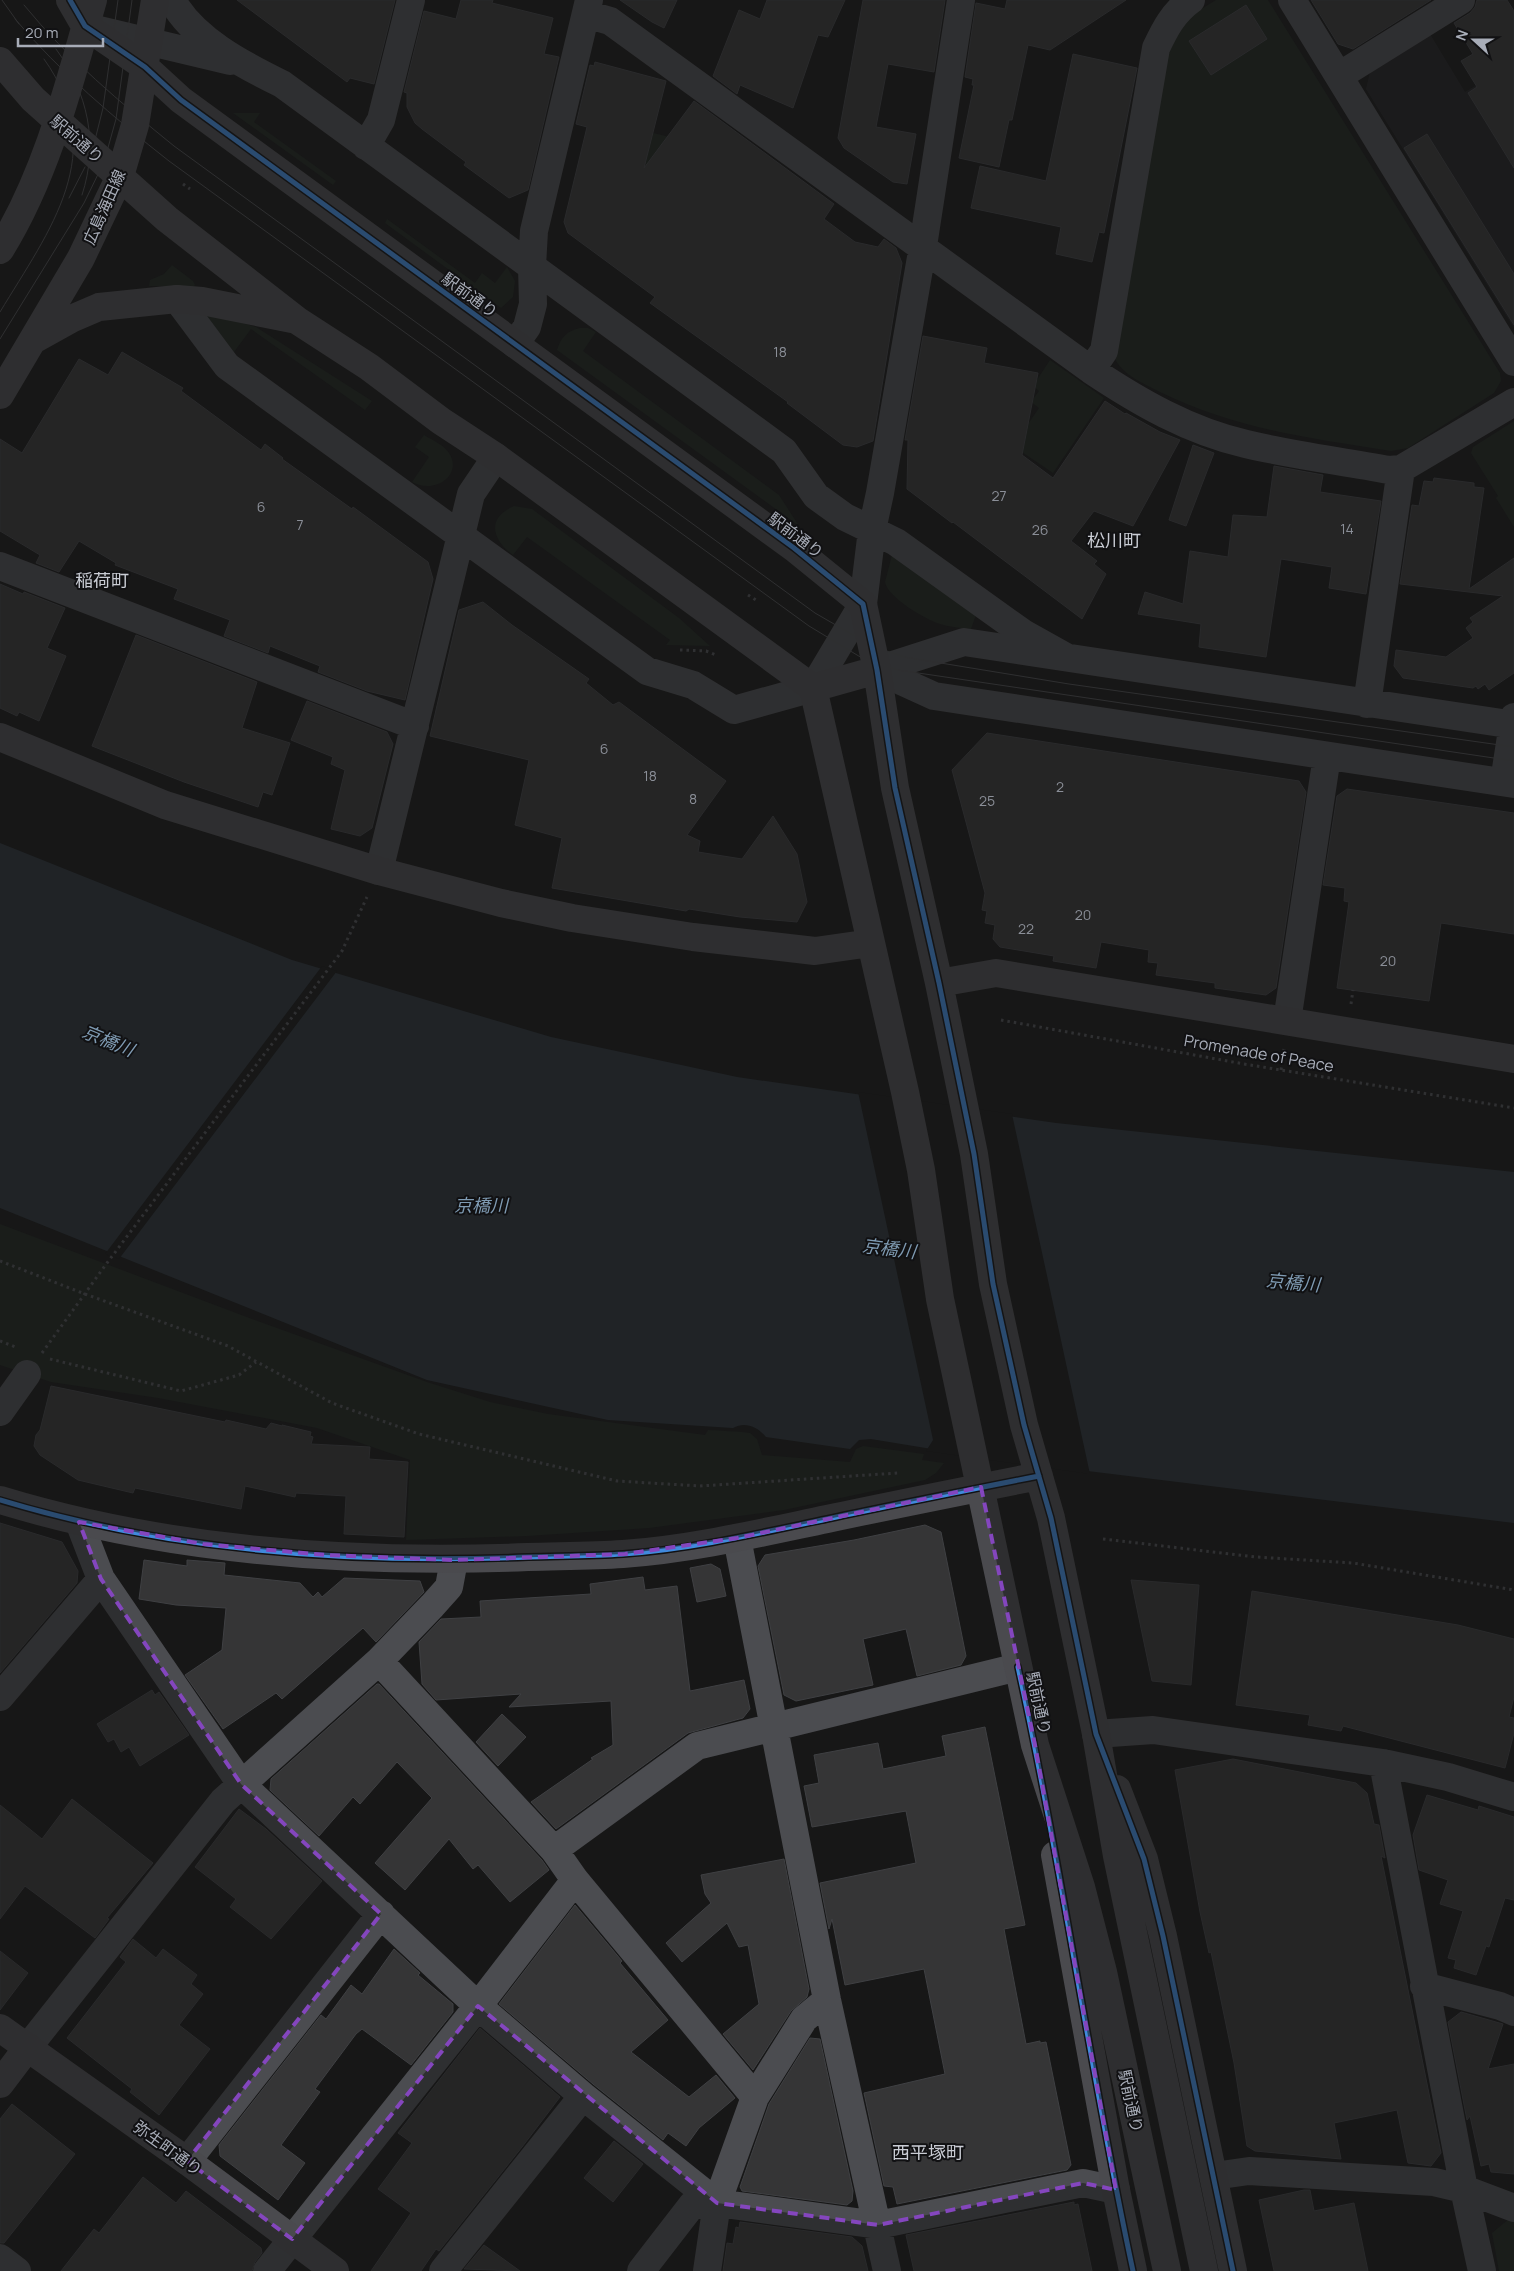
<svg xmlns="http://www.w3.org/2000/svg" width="1514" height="2271" viewBox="0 0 1514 2271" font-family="Manrope,'Noto Sans JP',sans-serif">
	<rect width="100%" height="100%" fill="#171717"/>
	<path fill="#212123" d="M 1430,34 L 1465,92 L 1514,63 L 1514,328 L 1366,89 L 1370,72 Z"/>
	<path fill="#1d241e" d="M 1216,0 L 1268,0 L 1500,373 L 1501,381 L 1494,393 L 1408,448 L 1391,451 C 1308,438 1236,429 1160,392 C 1143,383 1124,376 1115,359 L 1168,51 L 1185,19 Z
		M 233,113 L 260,113 L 254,122 L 336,181 L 333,185 Z
		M 636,129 L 670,137 L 639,179 Z
		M 387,219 L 475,283 L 482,273 L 495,283 L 507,267 L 515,281 L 513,297 L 501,308 L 385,223 Z
		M 172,265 L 193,281 L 195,285 L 193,287 L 149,286 L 150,280 L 164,274 Z
		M 208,313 L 256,327 L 372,401 L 365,410 L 251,329 L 234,352 L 204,314 Z
		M 580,328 L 588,328 L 596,332 L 583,351 L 779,495 L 799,526 L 557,350 C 561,337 567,331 580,328 Z
		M 1050,360 L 1104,398 L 1053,473 L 1013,446 L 1039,408 L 1031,402 L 1039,391 L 1033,386 Z
		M 1514,421 L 1514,527 L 1496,498 L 1498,496 L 1471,453 L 1473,447 Z
		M 424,435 C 432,440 444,445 449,453 C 463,474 436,495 412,482 L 429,457 L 415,447 Z
		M 514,506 L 532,509 L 679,618 L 710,646 L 666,645 L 670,640 L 527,537 L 513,555 C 492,540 486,518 514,506 Z
		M 892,555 L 977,612 L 971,629 C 961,628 950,627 940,624 C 925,619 888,598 885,582 Z
		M 0,1224 L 252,1319 L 427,1382 L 490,1402 L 548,1414 L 705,1435 L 708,1430 C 722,1431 737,1431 750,1433 L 757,1439 L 762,1455 L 850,1462 L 856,1449 L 863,1446 L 924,1454 L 922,1460 L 944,1463 L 936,1473 L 925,1480 L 784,1510 L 649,1528 L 527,1536 L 406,1540 L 410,1460 L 317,1428 L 158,1398 L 51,1382 L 0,1365 Z
		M 1509,2219 L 1514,2221 L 1514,2271 L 1499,2271 L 1492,2233 Z"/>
	<path fill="#2a3239" d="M 0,843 L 292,960 L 551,1037 L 737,1077 L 1056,1123 L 1514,1172 L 1514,1523 L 1005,1461 L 871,1439 L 859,1440 L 850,1449 L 766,1437 C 758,1427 745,1421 733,1428 L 608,1420 L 427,1380 L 0,1208 Z"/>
	<path fill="#171717" d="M 322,966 L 337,971 L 119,1259 L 105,1254 Z
		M 858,1092 L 1012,1114 L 1090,1474 L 926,1451 L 933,1440 Z"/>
	<path fill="#353536" stroke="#3f4043" d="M 237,0 L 395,0 L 374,84 L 350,78 L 347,82 Z
		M 461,0 L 493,0 L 492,3 L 553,18 L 544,54 L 559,57 L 528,190 L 509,198 L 464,165 L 466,162 L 422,129 L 415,123 L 407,107 L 407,93 L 404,92 L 424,11 L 456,19 Z
		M 620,0 L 677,0 L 664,28 L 652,22 Z
		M 767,0 L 845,0 L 828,37 L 818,35 L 793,108 L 740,85 L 737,94 L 713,76 L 739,10 L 760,19 Z
		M 863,0 L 945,0 L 934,72 L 888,64 L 876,127 L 916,134 L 907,184 L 893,182 L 844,148 L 838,138 Z
		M 1007,0 L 1126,0 L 1050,50 L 1028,45 L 1012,120 L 1009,120 L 999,167 L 959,158 L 974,85 L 972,85 L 973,79 L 965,77 L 976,3 L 1005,9 Z
		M 1311,0 L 1431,0 L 1353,49 L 1338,44 Z
		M 1477,0 L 1507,0 L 1514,11 L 1514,168 L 1468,93 L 1477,87 L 1461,61 L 1473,54 L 1454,23 L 1470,13 L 1475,7 Z
		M 1246,5 L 1267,39 L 1211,75 L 1189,41 Z
		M 1073,54 L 1137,68 L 1104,233 L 1099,232 L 1092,262 L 1056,254 L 1061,227 L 971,208 L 980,166 L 1046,181 Z
		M 595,62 L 666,81 L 644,168 L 694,101 L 834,204 L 824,219 L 855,242 L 878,247 L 884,239 L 896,248 L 902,263 L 873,441 L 857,447 L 843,445 L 787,403 L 788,402 L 650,303 L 655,297 L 568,233 L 564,222 L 587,127 L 576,124 L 590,65 L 594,66 Z
		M 1427,134 L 1514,274 L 1514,325 L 1404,148 Z
		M 923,336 L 987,348 L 984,363 L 1038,373 L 1022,455 L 1053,478 L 1105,401 L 1125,414 L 1126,413 L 1160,432 L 1180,440 L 1133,526 L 1094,511 L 1071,541 L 1097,561 L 1094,564 L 1106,574 L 1082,619 L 953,522 L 952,523 L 907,489 L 908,440 L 905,440 Z
		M 122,352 L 183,388 L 181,391 L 261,450 L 265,444 L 283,458 L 282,459 L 352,509 L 353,507 L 428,562 L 433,579 L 405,700 L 367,691 L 318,672 L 320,666 L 270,646 L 268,653 L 224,636 L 230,620 L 174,599 L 178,589 L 115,565 L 116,563 L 79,541 L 59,572 L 36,563 L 40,555 L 0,531 L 0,439 L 22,453 L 79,359 L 108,375 Z
		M 1193,445 L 1214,453 L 1186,526 L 1169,520 Z
		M 1274,466 L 1323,475 L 1320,492 L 1381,501 L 1366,594 L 1329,588 L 1332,567 L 1281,559 L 1266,657 L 1199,647 L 1201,624 L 1138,614 L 1145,592 L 1183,604 L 1190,551 L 1228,557 L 1233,515 L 1267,517 Z
		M 1434,478 L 1474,483 L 1474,487 L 1484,488 L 1469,589 L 1514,558 L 1514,673 L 1489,690 L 1485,684 L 1478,689 L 1476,686 L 1473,688 L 1403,678 L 1394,666 L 1396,650 L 1446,657 L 1473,638 L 1466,628 L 1473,622 L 1470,618 L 1503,596 L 1400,584 L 1412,505 L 1419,506 L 1424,481 L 1433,482 Z
		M 0,584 L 23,594 L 24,592 L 65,608 L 47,648 L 66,656 L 39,721 L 19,712 L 17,716 L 0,708 Z
		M 483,602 L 512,625 L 589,679 L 586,683 L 613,705 L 619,702 L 726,781 L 687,835 L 700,841 L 698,852 L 742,859 L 773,816 L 797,854 L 807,902 L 797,922 L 740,917 L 689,909 L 686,911 L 552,888 L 562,838 L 515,825 L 529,760 L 430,736 L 459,610 Z
		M 136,635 L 257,682 L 242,728 L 290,743 L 272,795 L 263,792 L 258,807 L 184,782 L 92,746 Z
		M 307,701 L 387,732 L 393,744 L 372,828 L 360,836 L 331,829 L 345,770 L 331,764 L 333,757 L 291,740 Z
		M 987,733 L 1299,781 L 1306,792 L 1276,988 L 1266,995 L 1215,988 L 1215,983 L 1156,975 L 1158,963 L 1148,962 L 1149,950 L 1101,942 L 1096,968 L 1053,961 L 1054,956 L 1000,947 L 993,939 L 995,925 L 985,923 L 987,911 L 982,910 L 985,893 L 952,770 Z
		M 1347,789 L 1514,813 L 1514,934 L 1441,923 L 1429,1001 L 1337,988 L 1349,902 L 1344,901 L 1345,888 L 1323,885 L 1337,796 Z
		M 51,1386 L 225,1422 L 226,1420 L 266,1429 L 271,1423 L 282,1426 L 282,1425 L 311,1432 L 310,1436 L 313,1437 L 311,1444 L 370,1447 L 369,1459 L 408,1462 L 404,1537 L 344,1534 L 346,1496 L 296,1493 L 295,1497 L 245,1486 L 241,1509 L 135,1488 L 133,1493 L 78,1480 L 40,1455 L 34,1446 L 36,1435 L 40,1430 Z
		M 0,1523 L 62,1542 L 78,1571 L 77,1583 L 0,1673 Z
		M 925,1525 L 941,1532 L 966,1656 L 961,1665 L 917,1676 L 906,1629 L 863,1639 L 873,1685 L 796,1701 L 784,1695 L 758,1566 L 765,1555 L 854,1540 Z
		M 144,1560 L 187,1566 L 187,1560 L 225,1563 L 224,1575 L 300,1583 L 313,1597 L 318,1592 L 322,1597 L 344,1578 L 420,1581 L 424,1592 L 376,1642 L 363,1628 L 282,1699 L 276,1693 L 223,1729 L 185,1675 L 222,1650 L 226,1608 L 176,1605 L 139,1599 Z
		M 711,1564 L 720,1569 L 726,1596 L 697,1602 L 690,1568 Z
		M 643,1577 L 645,1590 L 677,1586 L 690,1691 L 744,1680 L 750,1709 L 743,1718 L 688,1733 L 556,1829 L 531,1802 L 593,1759 L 591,1758 L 613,1745 L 611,1701 L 509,1707 L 521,1694 L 436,1700 L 422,1684 L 419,1642 L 441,1619 L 481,1617 L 480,1601 L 591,1594 L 590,1584 Z
		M 1131,1580 L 1199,1585 L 1191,1685 L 1152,1681 Z
		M 1252,1591 L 1458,1625 L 1514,1639 L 1514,1697 L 1509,1717 L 1514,1718 L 1514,1733 L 1505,1768 L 1343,1726 L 1341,1731 L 1308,1725 L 1310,1715 L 1236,1705 Z
		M 377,1684 L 379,1684 L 542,1860 L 549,1870 L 510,1902 L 478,1865 L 473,1869 L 449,1839 L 405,1890 L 375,1863 L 432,1798 L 397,1762 L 360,1804 L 353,1797 L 319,1836 L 270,1790 L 271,1779 Z
		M 152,1690 L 155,1695 L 159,1692 L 189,1735 L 140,1766 L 129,1747 L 121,1752 L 114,1739 L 108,1742 L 97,1724 Z
		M 502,1714 L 526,1737 L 498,1766 L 476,1742 Z
		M 985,1727 L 1025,1925 L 1004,1929 L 1026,2044 L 1040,2041 L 1040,2043 L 1046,2042 L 1071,2165 L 1067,2170 L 897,2204 L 893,2187 L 884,2186 L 864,2093 L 945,2074 L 924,1969 L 845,1985 L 832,1919 L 829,1929 L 820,1883 L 916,1863 L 906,1811 L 812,1827 L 804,1786 L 819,1783 L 814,1755 L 878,1743 L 883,1769 L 946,1756 L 942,1736 Z
		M 1233,1759 L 1356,1783 L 1367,1793 L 1374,1824 L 1379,1825 L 1385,1858 L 1381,1856 L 1441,2153 L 1431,2166 L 1408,2163 L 1397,2110 L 1334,2123 L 1341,2159 L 1255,2151 L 1247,2146 L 1234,2063 L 1211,1952 L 1209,1953 L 1200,1912 L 1175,1770 Z
		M 1427,1795 L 1478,1810 L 1479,1806 L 1514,1817 L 1514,1900 L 1505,1898 L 1489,1947 L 1486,1946 L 1476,1975 L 1454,1968 L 1456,1960 L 1448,1958 L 1463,1911 L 1440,1904 L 1448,1880 L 1419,1870 L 1413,1835 Z
		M 72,1799 L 153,1863 L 107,1918 L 109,1919 L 95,1938 L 25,1886 L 0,1919 L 0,1805 L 42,1839 Z
		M 239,1809 L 266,1829 L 322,1881 L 271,1939 L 230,1907 L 236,1899 L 195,1867 Z
		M 784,1859 L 809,1989 L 807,1997 L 791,2011 L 753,2070 L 723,2034 L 759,2004 L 748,1945 L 739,1947 L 727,1923 L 682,1962 L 666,1943 L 711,1903 L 705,1894 L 701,1875 Z
		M 575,1905 L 622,1961 L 620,1963 L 668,2020 L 631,2052 L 689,2097 L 716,2075 L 735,2098 L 699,2128 L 686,2146 L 668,2133 L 663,2140 L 593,2084 L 499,2004 Z
		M 133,1939 L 156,1958 L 163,1949 L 197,1975 L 191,1984 L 203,1994 L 179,2025 L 210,2049 L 159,2115 L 130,2092 L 132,2089 L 67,2038 L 126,1962 L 120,1957 Z
		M 394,1949 L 420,1973 L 418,1975 L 453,2004 L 453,2012 L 411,2065 L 362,2029 L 356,2034 L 315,2089 L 320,2092 L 281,2145 L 305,2163 L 278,2200 L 220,2156 L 219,2145 L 321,2015 L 326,2019 L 351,1985 L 362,1994 Z
		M 0,1951 L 28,1973 L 0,2010 Z
		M 1461,2012 L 1503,2024 L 1488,2069 L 1514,2064 L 1514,2174 L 1491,2172 L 1489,2164 L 1481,2166 L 1470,2116 L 1467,2120 L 1448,2022 Z
		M 480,2028 L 560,2097 L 522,2147 L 439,2251 L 436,2249 L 421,2271 L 371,2271 L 411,2213 L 378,2189 L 412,2143 L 398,2133 Z
		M 810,2038 L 820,2039 L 853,2191 L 852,2201 L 847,2205 L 742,2191 L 740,2187 L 769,2104 Z
		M 12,2104 L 75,2154 L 4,2243 L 0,2243 L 0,2119 Z
		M 614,2141 L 643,2164 L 613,2202 L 584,2178 Z
		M 143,2177 L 176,2203 L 186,2191 L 261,2248 L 262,2253 L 255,2262 L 252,2271 L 61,2271 L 94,2229 L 99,2233 Z
		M 1304,2190 L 1310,2190 L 1314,2211 L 1354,2203 L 1368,2271 L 1274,2271 L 1259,2200 Z
		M 1074,2202 L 1074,2205 L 1078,2204 L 1092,2271 L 914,2271 L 906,2235 Z
		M 740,2222 L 852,2237 L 862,2246 L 868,2271 L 723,2271 L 727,2243 L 733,2244 L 736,2227 L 739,2228 Z
		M 484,2245 L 520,2271 L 464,2269 Z"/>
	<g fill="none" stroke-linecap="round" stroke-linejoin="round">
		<path stroke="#4d4e52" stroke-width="3" stroke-dasharray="2.5 4" stroke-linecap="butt" d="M 183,184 L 190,189
			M 748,595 L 756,600
			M 680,650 L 706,651 L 716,655
			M 1351,1004 L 1353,990
			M 1001,1020 L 1244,1064 L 1514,1108
			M 1281,1070 L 1284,1049
			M 0,1261 L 85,1294 L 228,1346 L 332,1403 L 419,1434 L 617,1481 L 700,1486 L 898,1473
			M 0,1341 L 18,1348
			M 42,1353 L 107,1263 L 342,951 L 367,897
			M 50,1359 L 181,1391 L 239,1375 L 256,1362
			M 1103,1539 L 1256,1557 L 1353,1563 L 1514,1590"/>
		<path stroke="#4b4c50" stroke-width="28" d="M 172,0 C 193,39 243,65 282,84 L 784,451 L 816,496 L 845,517 L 896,542 L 1023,633 L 1066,657
			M 1292,0 L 1514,362
			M 586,14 L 610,21 L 1091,370 C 1139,402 1189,431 1246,444 C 1292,455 1341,461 1389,470 L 1401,469 L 1514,402
			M 87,27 L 230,61
			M 1339,76 L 1461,0
			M 366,146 L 381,120 L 411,0
			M 177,299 L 227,366 L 647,671 L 693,685 L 734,710 L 813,688 L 863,604 L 872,530 L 880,493 L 923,246 L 961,0
			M 515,344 L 527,327 L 533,304 L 532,266 L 534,231 L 589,0
			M 1091,370 L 1104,351 L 1156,48 C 1165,29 1173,13 1191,0
			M 0,566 L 415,726
			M 877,670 L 934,696 L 1514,784
			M 877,670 L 964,642 L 1514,725
			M 1367,704 L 1401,469
			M 1504,782 L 1514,717
			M 379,871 L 471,494 L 496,457
			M 1287,1021 L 1327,756
			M 0,1412 L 27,1374
			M 79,1522 L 101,1579 L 241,1784 L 478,2006 L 583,2096 L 717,2203 L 878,2225 L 1083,2183 L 1116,2190
			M 737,1538 L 827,2000 L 887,2271
			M 379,1661 L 554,1850 L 575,1880 L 755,2097
			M 0,1697 L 101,1579
			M 1096,1734 L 1153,1730 L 1383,1763 L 1448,1777 L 1514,1797
			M 1383,1763 L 1464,2189 L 1482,2271
			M 554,1850 L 697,1746 L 1018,1667
			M 1424,1986 L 1500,2006 L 1514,2012
			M 28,2047 L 223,1801 L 379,1661 L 432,1606 L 449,1587 L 454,1560
			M 187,2161 L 381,1914
			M 1214,2176 L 1249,2171 L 1434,2182 L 1464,2189 L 1514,2208
			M 0,2258 L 17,2271
			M 267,2271 L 478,2006 L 575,1880
			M 443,2271 L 583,2096
			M 641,2271 L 692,2205 L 717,2203 L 755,2097 L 804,2019 L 827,2000
			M 707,2271 L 717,2203"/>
		<path stroke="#4a4a4e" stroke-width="28" d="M 70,0 L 85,26 L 145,67 L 181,100 L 794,548 L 863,604 L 877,670 L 895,788 L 939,983 L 974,1154 L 993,1284 L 1024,1425 L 1051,1518 L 1096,1734 L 1117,1856 L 1204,2271
			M 0,61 L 33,99 L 167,219 L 298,321 L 369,367 L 441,421 L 496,457 L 813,688
			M 0,250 C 47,174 69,85 93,0
			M 35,339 L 71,319 L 99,307 L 177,299 L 202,301 L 292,319
			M 0,395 L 81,258 L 120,176 L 135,125 L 155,0
			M 813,688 L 905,1092 L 921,1170 L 940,1299 L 1035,1745 L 1081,1887 L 1103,1972 L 1167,2271
			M 813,688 L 877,670
			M 0,737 L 165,805 L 379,871 L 501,903 L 572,918 L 693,937 L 815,951 L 871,943
			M 939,983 L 996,973 L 1514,1059
			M 0,1500 C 171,1552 351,1564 528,1557 C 560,1556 592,1556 623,1554 C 692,1549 760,1533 827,1519 C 897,1504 968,1490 1039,1476
			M 1117,1789 L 1144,1859 L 1163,1936 L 1233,2271
			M 1055,1855 L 1116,2190 L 1133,2271
			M 0,2028 L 187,2161 L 335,2271
			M 0,2084 L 28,2047"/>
		<path stroke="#4b4c4f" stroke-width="1" d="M 2,0 L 19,24
			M 24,5 C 68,59 121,103 174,146 L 815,613 L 872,646 L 904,657 L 1069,684 L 1514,747
			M 15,19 C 61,73 113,117 169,161 L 809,626 L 862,658 L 898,670 L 1514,761
			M 56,49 C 88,93 99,143 82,195
			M 94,144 L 103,108 L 118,0
			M 69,198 L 85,167
			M 0,312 C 50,229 111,153 44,59
			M 0,339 L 84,203 L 104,162 L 116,119 L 132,0"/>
		<g stroke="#111113" stroke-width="8">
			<path id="cycleway" d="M 70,0 L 85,26 L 145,67 L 181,100 L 794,548 L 863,604 L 877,670 L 895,788 L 939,983 L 974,1154 L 993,1284 L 1024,1425 L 1051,1518 L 1096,1734 L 1144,1859 L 1163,1936 L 1233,2271
				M 0,1500 C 171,1552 351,1564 528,1557 C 560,1556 592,1556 623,1554 C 692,1549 760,1533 827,1519 C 897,1504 968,1490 1039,1476
				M 1018,1667 C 1062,1867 1090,2071 1133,2271"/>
		</g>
		<use href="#cycleway" stroke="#408adc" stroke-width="5"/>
	</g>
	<path d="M0 0H1514V2271H0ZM 981,1487 L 1035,1745 L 1116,2190 L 1083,2183 L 878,2225 L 717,2203 L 478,2006 L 292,2239 L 187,2161 L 381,1914 L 241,1784 L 101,1579 L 79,1522 L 203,1544 L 326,1555 L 454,1560 L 625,1554 L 737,1538 Z" fill="#171717" fill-opacity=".55" fill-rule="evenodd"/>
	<path fill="none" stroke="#8446be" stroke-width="4" stroke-dasharray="10 6" stroke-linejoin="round" d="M 981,1487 L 1035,1745 L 1116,2190 L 1083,2183 L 878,2225 L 717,2203 L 478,2006 L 292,2239 L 187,2161 L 381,1914 L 241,1784 L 101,1579 L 79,1522 L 203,1544 L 326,1555 L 454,1560 L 625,1554 L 737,1538 Z"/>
	<g text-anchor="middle" stroke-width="4" stroke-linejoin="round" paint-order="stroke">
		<g font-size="14" fill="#8b8f98">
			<text x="780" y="357">18</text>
			<text x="999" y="501">27</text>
			<text x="261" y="512">6</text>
			<text x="300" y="530">7</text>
			<text x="1347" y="534">14</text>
			<text x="1040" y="535">26</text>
			<text x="604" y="754">6</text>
			<text x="650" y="781">18</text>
			<text x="1060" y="792">2</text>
			<text x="693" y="804">8</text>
			<text x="987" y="806">25</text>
			<text x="1083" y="920">20</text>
			<text x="1026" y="934">22</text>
			<text x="1388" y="966">20</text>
		</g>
		<g font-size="16" fill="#a8adb8" stroke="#111113">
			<text transform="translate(77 139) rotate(41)" y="6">駅前通り</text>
			<text transform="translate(104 207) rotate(-66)" y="6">広島海田線</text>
			<text transform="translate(470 295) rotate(36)" y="6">駅前通り</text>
			<text transform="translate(796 535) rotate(37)" y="6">駅前通り</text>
			<text transform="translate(1259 1053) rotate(10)" y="6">Promenade of Peace</text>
			<text transform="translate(1039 1703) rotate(78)" y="6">駅前通り</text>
			<text transform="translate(1131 2101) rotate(78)" y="6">駅前通り</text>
			<text transform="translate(168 2148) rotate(36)" y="6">弥生町通り</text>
		</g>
		<g font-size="18" fill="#c9ccd4" stroke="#111113">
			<text x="1114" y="547">松川町</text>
			<text x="102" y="587">稲荷町</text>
			<text x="928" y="2159">西平塚町</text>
		</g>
		<g font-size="18" font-style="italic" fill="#7f9bb3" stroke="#111113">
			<text transform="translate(108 1041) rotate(22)" y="6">京橋川</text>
			<text x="481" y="1212">京橋川</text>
			<text transform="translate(889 1249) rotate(7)" y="6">京橋川</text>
			<text transform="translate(1293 1283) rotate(5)" y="6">京橋川</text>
		</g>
	</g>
	<g transform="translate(1474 40) rotate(291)" stroke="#111113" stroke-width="4" paint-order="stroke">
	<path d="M0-4L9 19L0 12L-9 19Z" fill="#a8adb8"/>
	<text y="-8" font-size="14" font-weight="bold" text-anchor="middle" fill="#a8adb8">N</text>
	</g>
	<path d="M18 38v8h85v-8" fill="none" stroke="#a8adb8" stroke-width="2.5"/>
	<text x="25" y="38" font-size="15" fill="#a8adb8" stroke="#111113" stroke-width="4" paint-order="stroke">20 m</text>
</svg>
